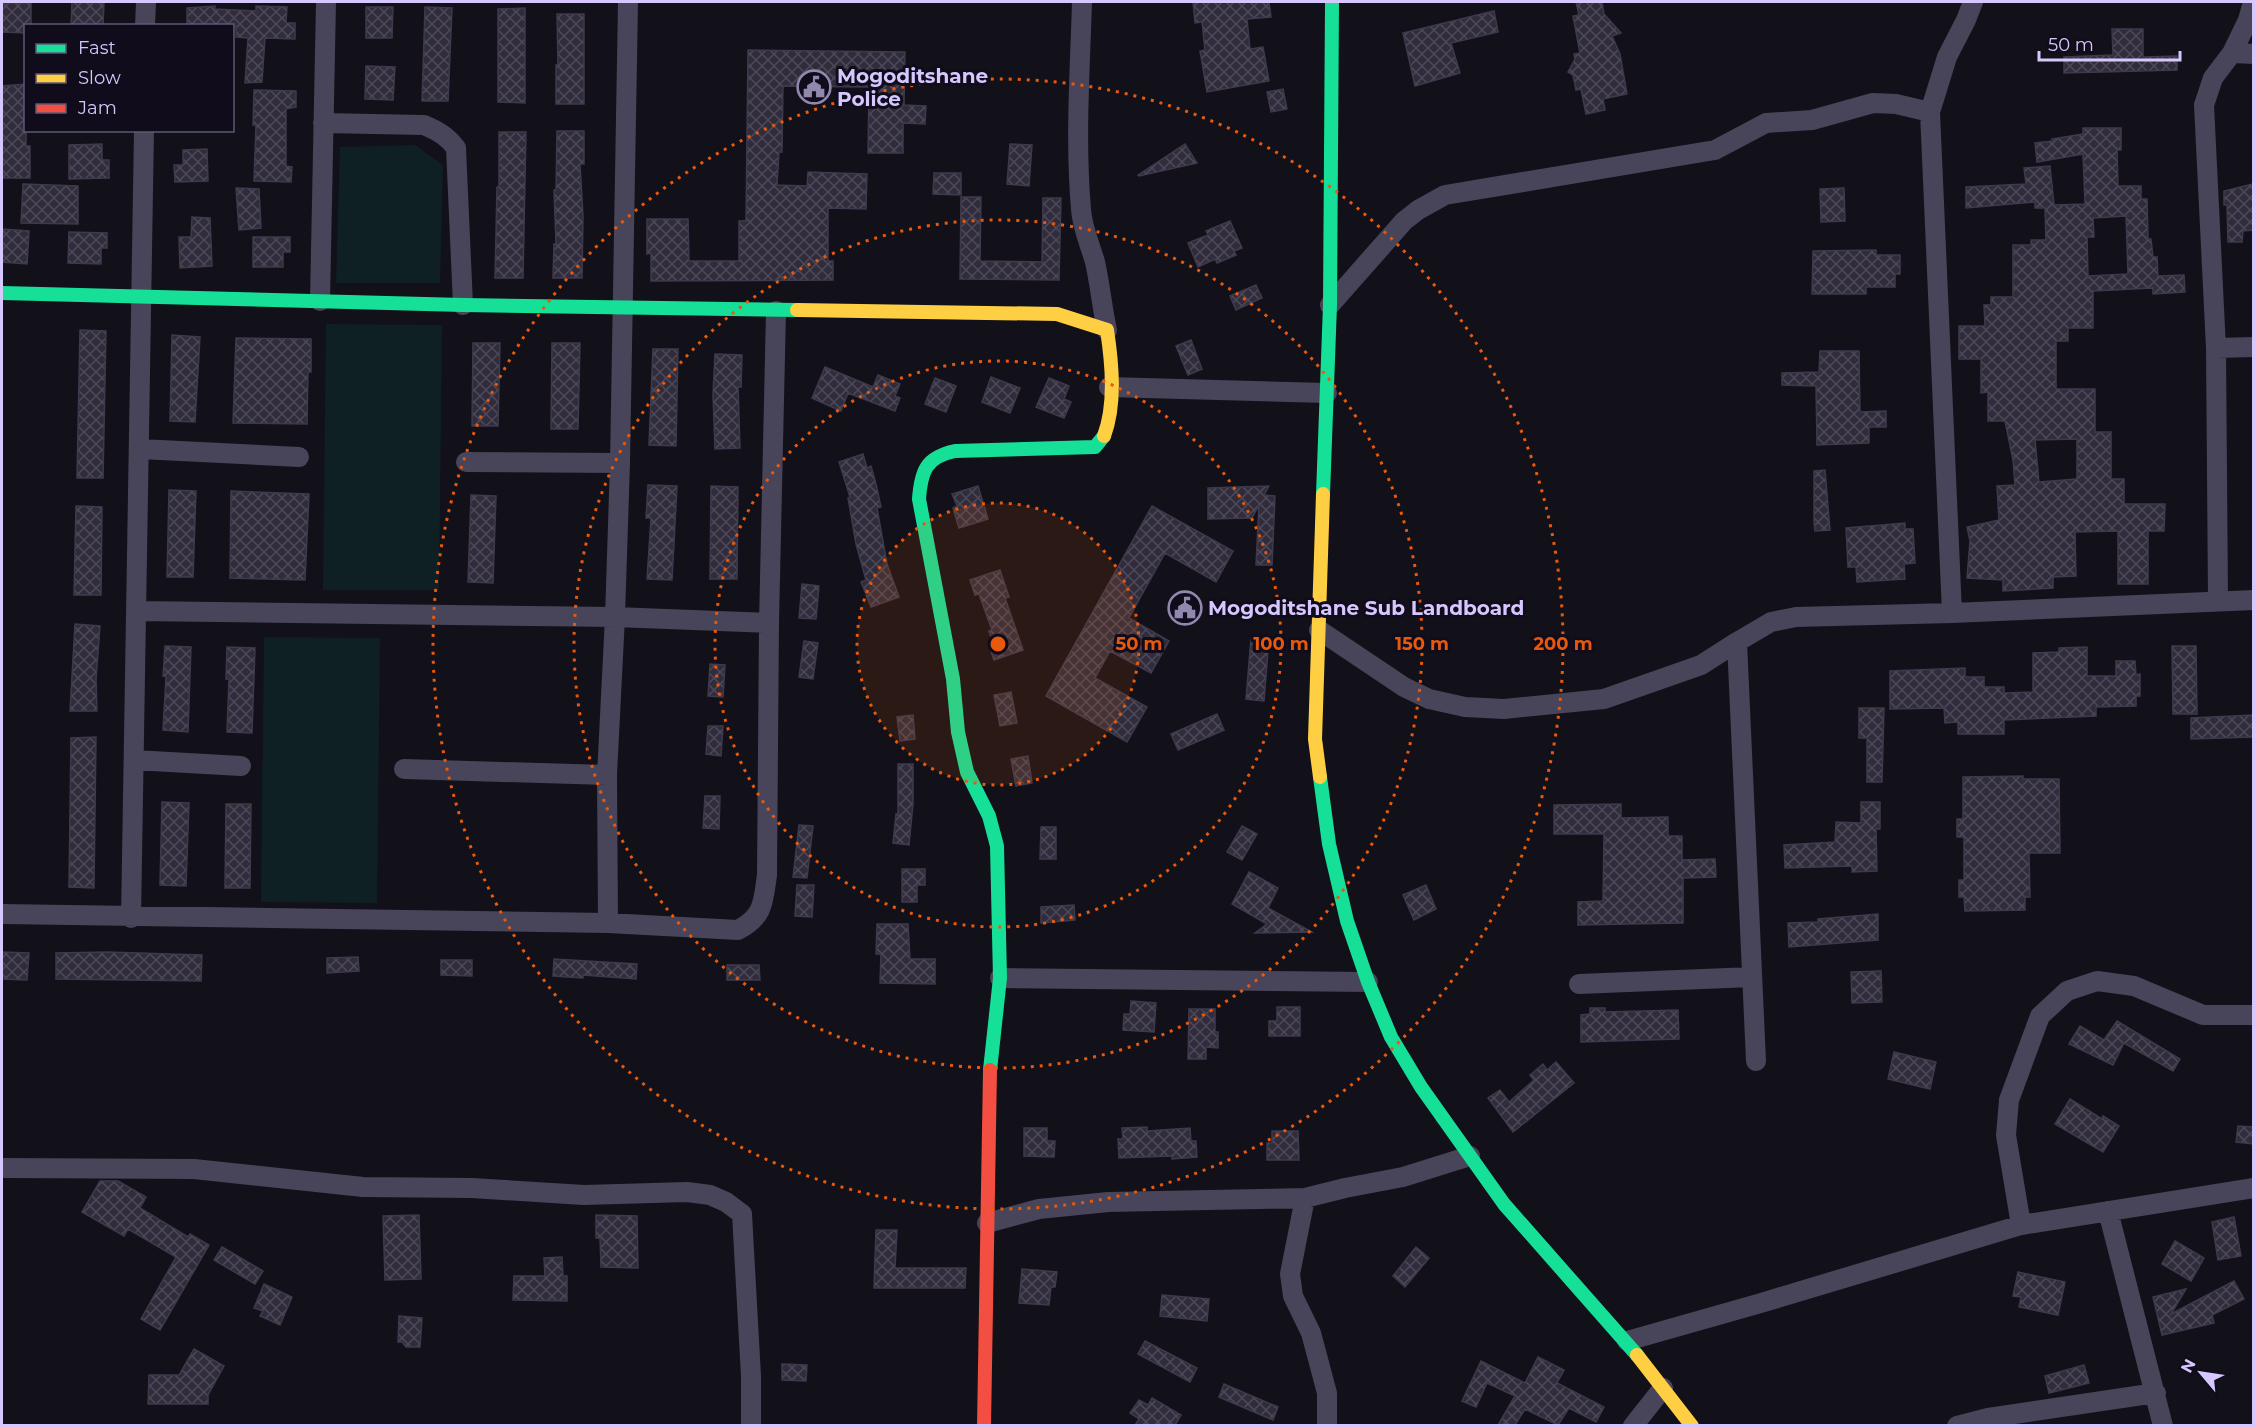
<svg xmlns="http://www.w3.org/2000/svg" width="2255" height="1427" viewBox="0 0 2255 1427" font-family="Montserrat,sans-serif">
	<defs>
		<pattern id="building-cross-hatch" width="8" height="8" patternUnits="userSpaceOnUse" patternTransform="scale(1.5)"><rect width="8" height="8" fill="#302c3b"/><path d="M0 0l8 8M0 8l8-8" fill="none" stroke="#4d4958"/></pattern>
	</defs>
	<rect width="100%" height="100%" fill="#121018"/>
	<path fill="#0f2024" d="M 415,145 L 443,165 L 440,283 L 336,283 L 340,147 Z
		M 326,324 L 442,325 L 439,590 L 323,590 Z
		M 264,637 L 380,638 L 377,903 L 261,902 Z"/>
	<path fill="url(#building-cross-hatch)" stroke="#3f394d" stroke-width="1.5" fill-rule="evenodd" d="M 72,2 L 104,3 L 103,26 L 71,26 Z
		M 1193,2 L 1269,2 L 1271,17 L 1247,19 L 1250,49 L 1263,47 L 1269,81 L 1207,92 L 1200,51 L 1205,50 L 1202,22 L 1195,23 Z
		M 1576,2 L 1602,2 L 1604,14 L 1621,33 L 1612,36 L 1620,54 L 1627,94 L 1603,99 L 1605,110 L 1586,114 L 1581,89 L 1576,90 L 1573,75 L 1568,72 L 1575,59 L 1574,54 L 1580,53 L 1573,16 L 1579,15 Z
		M 2,3 L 31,3 L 31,26 L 26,26 L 26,33 L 2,32 Z
		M 215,6 L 215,9 L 256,11 L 256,6 L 287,7 L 286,23 L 295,23 L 295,39 L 265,38 L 262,82 L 245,83 L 248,38 L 236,37 L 236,26 L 187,26 L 187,8 Z
		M 366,7 L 393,7 L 392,38 L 366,38 Z
		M 425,7 L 452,8 L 448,101 L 422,101 Z
		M 525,8 L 525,103 L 498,102 L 498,9 Z
		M 1494,11 L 1498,32 L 1451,43 L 1460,73 L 1415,86 L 1403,33 Z
		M 557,14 L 584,14 L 584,104 L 556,104 L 556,65 L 558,65 Z
		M 2112,29 L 2143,29 L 2143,57 L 2177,56 L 2177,70 L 2064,73 L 2064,57 L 2113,55 Z
		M 748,50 L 905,52 L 904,105 L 926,106 L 925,124 L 903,123 L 903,153 L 868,153 L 869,87 L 783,86 L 782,152 L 779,152 L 777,185 L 807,186 L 808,172 L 867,174 L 866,209 L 828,208 L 828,261 L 833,261 L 833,280 L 651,281 L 651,253 L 647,254 L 647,219 L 688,219 L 689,261 L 739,261 L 739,221 L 746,221 Z
		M 366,66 L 395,67 L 393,100 L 365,99 Z
		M 26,84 L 26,146 L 30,146 L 30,178 L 2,178 L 2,86 Z
		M 1283,89 L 1287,109 L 1271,112 L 1267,92 Z
		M 254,90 L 296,91 L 296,107 L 286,109 L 286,166 L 292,167 L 291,182 L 254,181 L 256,125 L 253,125 Z
		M 2083,128 L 2121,128 L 2121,150 L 2117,150 L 2118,186 L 2141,186 L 2141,199 L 2147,199 L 2148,239 L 2151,239 L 2153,257 L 2157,257 L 2158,276 L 2184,275 L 2185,292 L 2153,294 L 2153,288 L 2093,291 L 2093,328 L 2068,328 L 2068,341 L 2056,341 L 2056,389 L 2095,389 L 2095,432 L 2111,432 L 2111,479 L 2124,479 L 2124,504 L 2165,504 L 2164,531 L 2148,531 L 2148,584 L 2118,584 L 2118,531 L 2075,532 L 2076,576 L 2053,577 L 2053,588 L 2003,591 L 2003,580 L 1967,578 L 1970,541 L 1967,527 L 1999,520 L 1997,486 L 2015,485 L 2013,460 L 2005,421 L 1988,421 L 1988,392 L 1981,393 L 1981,359 L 1959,359 L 1959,326 L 1985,326 L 1984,305 L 1991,305 L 1991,297 L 2013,297 L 2013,245 L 2031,245 L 2031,240 L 2046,240 L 2045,208 L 2035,208 L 2035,202 L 1966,208 L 1966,187 L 2026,184 L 2024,168 L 2050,166 L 2054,205 L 2085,204 L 2083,154 L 2037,162 L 2035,143 L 2053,141 L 2052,139 L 2083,134 ZM 2126,216 L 2128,274 L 2088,276 L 2087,237 L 2094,237 L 2093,218 ZM 2077,439 L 2077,479 L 2039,482 L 2035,440 Z
		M 557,131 L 584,131 L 584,164 L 580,164 L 583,216 L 582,278 L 553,278 L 554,244 L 556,244 L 554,190 L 556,190 Z
		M 499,132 L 526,132 L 523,278 L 495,278 L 497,187 L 499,187 Z
		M 102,144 L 102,160 L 109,160 L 109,178 L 69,179 L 69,145 Z
		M 1010,144 L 1032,145 L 1029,186 L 1007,184 Z
		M 1185,144 L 1197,163 L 1139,176 L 1138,175 Z
		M 207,149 L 208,181 L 175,182 L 174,165 L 183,165 L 183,150 Z
		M 934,173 L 961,173 L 961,195 L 933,194 Z
		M 23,184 L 78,186 L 78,224 L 21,223 Z
		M 2253,184 L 2253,230 L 2243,231 L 2242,242 L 2228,242 L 2227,205 L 2224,205 L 2224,191 Z
		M 236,188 L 259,189 L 261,228 L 239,230 Z
		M 1844,188 L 1845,221 L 1821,222 L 1820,189 Z
		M 961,197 L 981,197 L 980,261 L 1042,262 L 1043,198 L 1061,198 L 1059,280 L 960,279 Z
		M 192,217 L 210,218 L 212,266 L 180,268 L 179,237 L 191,237 Z
		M 1230,221 L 1242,248 L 1234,251 L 1236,255 L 1217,263 L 1215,259 L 1198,267 L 1188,243 L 1208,235 L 1206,231 Z
		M 2,229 L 29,231 L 27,264 L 2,262 Z
		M 69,232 L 107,233 L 107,248 L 101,248 L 101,264 L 68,263 Z
		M 253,237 L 290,237 L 290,252 L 283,252 L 283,267 L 253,267 Z
		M 1876,250 L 1876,255 L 1900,255 L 1900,274 L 1895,274 L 1895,287 L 1866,287 L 1866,294 L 1812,294 L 1813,251 Z
		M 1256,285 L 1262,298 L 1236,310 L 1230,296 Z
		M 80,330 L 106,331 L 103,478 L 77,478 Z
		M 172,335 L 200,337 L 195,422 L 170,421 Z
		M 236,338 L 311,339 L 311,372 L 308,372 L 307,424 L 233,423 Z
		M 1191,340 L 1202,369 L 1188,375 L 1176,346 Z
		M 473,343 L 500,343 L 498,426 L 472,426 Z
		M 552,343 L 580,343 L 578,429 L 551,429 Z
		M 653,349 L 678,349 L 676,446 L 649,445 Z
		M 1820,351 L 1859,351 L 1860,412 L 1886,411 L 1886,427 L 1869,427 L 1869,443 L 1817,445 L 1816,386 L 1782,385 L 1782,373 L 1819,372 Z
		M 715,354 L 742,355 L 741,387 L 738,387 L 740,448 L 715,449 L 713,394 Z
		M 825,367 L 873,387 L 878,375 L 900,384 L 895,396 L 900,398 L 895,411 L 848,393 L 841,411 L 812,398 Z
		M 991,377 L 1020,388 L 1010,413 L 982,402 Z
		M 935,378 L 956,386 L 946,412 L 925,404 Z
		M 1049,378 L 1069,386 L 1064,399 L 1071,402 L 1064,418 L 1036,407 Z
		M 863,454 L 867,468 L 871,466 L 876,484 L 881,507 L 877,508 L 887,564 L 899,597 L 871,607 L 861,582 L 866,580 L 856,544 L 848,498 L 850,497 L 839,462 Z
		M 1825,470 L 1830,530 L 1815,531 L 1814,522 L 1814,471 Z
		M 648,485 L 677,486 L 672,580 L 647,579 L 651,518 L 646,518 Z
		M 711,486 L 738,487 L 737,579 L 710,579 Z
		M 978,486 L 988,519 L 959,528 L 953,508 L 957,506 L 952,494 Z
		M 1269,486 L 1264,495 L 1275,496 L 1272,565 L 1256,565 L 1259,505 L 1252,518 L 1208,519 L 1208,488 Z
		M 169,490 L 196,491 L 193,577 L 167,577 Z
		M 231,491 L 309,494 L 305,580 L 230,578 Z
		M 471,495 L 496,496 L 493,583 L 468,582 Z
		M 76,506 L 102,507 L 101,595 L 74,595 Z
		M 1152,506 L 1233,551 L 1216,582 L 1165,553 L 1129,618 L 1169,641 L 1151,673 L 1110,651 L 1095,678 L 1147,707 L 1127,742 L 1046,696 Z
		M 1905,523 L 1905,529 L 1913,529 L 1915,563 L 1904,564 L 1905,579 L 1857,582 L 1856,567 L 1848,567 L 1846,528 Z
		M 1000,570 L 1009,597 L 1005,598 L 1023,650 L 994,660 L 989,645 L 993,644 L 989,631 L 992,630 L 979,594 L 975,595 L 970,580 Z
		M 802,584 L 819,586 L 816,619 L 799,618 Z
		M 75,624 L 100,626 L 96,680 L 97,711 L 70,711 Z
		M 1251,638 L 1269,639 L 1264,701 L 1246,699 Z
		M 804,641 L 818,643 L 813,679 L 799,677 Z
		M 165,646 L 191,647 L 188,732 L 163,730 L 166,677 L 163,676 Z
		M 2172,646 L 2196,646 L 2197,714 L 2173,714 Z
		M 227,647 L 255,648 L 252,733 L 227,732 L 229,679 L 226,679 Z
		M 2087,647 L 2087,676 L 2116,676 L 2116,661 L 2135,661 L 2136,675 L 2140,674 L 2140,696 L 2136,696 L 2136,706 L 2096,707 L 2096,716 L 2004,720 L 2004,734 L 1958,734 L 1958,722 L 1945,723 L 1944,708 L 1890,709 L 1890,671 L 1965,668 L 1965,677 L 1984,677 L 1984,687 L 2004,687 L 2004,693 L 2033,692 L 2033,653 L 2059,652 L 2059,648 Z
		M 710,664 L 725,665 L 723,697 L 708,696 Z
		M 1011,692 L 1017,723 L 1000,726 L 994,695 Z
		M 1859,708 L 1884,708 L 1882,782 L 1867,782 L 1867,738 L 1859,738 Z
		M 1217,714 L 1224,730 L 1178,750 L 1171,734 Z
		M 913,715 L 915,739 L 900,741 L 897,717 Z
		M 2253,715 L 2253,737 L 2191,739 L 2191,718 Z
		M 708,726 L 723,726 L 721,756 L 706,754 Z
		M 96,737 L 94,888 L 69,887 L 71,738 Z
		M 1028,756 L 1032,783 L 1016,786 L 1011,759 Z
		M 898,764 L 913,764 L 913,804 L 909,845 L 893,843 L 896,814 L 898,815 Z
		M 2023,776 L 2023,779 L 2059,779 L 2060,853 L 2029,853 L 2030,897 L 2025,897 L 2025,910 L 1965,911 L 1964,897 L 1959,897 L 1959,880 L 1964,880 L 1964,837 L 1957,837 L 1957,819 L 1963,819 L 1963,777 Z
		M 705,796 L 720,796 L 719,829 L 703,828 Z
		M 162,802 L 189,803 L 186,886 L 160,885 Z
		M 1861,802 L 1880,802 L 1880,829 L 1876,829 L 1877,871 L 1852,872 L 1852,866 L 1785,868 L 1784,845 L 1835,842 L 1836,822 L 1861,823 Z
		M 226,804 L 251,804 L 250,888 L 225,888 Z
		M 1621,804 L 1621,818 L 1668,817 L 1668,836 L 1682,836 L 1682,860 L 1715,859 L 1716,877 L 1683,878 L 1683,923 L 1578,925 L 1578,902 L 1603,901 L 1604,834 L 1554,834 L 1554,805 Z
		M 799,825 L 813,826 L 807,878 L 793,877 Z
		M 1242,826 L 1257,834 L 1242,860 L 1227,852 Z
		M 1041,827 L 1056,827 L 1056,859 L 1040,859 Z
		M 902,869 L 925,869 L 925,885 L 917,885 L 917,902 L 902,902 Z
		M 1249,872 L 1278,888 L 1268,908 L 1312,932 L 1255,933 L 1267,924 L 1232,904 Z
		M 797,885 L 814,885 L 812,917 L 795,916 Z
		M 1426,885 L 1436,909 L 1414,920 L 1403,895 Z
		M 1074,905 L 1075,920 L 1041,923 L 1041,907 Z
		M 1878,914 L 1878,940 L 1789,947 L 1788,923 L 1818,922 L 1818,919 Z
		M 877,924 L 908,924 L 910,959 L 935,959 L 935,984 L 880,983 L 881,954 L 876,954 Z
		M 2,952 L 29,953 L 27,980 L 2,979 Z
		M 107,952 L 202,955 L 201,981 L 56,979 L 56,953 Z
		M 358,957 L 359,971 L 327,973 L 327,958 Z
		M 554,959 L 637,964 L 636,979 L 583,975 L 583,978 L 553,976 Z
		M 441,960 L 472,960 L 472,976 L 441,975 Z
		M 727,965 L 759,965 L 760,980 L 727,980 Z
		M 1881,971 L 1882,1002 L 1852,1003 L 1851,972 Z
		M 1131,1001 L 1156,1003 L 1154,1032 L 1123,1030 L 1124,1014 L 1130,1014 Z
		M 1277,1007 L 1300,1007 L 1300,1036 L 1269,1036 L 1269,1021 L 1277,1021 Z
		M 1590,1008 L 1605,1008 L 1605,1012 L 1678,1010 L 1679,1039 L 1581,1042 L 1581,1015 L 1590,1014 Z
		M 1189,1009 L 1215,1009 L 1215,1032 L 1218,1032 L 1218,1048 L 1206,1047 L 1206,1059 L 1188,1059 Z
		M 2117,1021 L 2180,1059 L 2173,1071 L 2124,1043 L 2113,1065 L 2069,1044 L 2080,1026 L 2104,1040 Z
		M 1894,1052 L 1936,1062 L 1930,1089 L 1888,1079 Z
		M 1556,1062 L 1574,1083 L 1513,1132 L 1488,1098 L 1500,1090 L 1509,1102 L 1534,1080 L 1530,1075 L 1543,1064 L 1547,1070 Z
		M 2070,1099 L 2102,1119 L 2103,1116 L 2119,1126 L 2103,1152 L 2055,1124 Z
		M 2238,1126 L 2253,1127 L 2253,1144 L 2236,1142 Z
		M 1147,1127 L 1147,1131 L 1190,1128 L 1191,1141 L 1196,1141 L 1197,1157 L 1172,1159 L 1172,1156 L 1119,1158 L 1118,1139 L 1123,1139 L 1122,1128 Z
		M 1024,1128 L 1047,1128 L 1047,1141 L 1055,1141 L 1054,1157 L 1024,1156 Z
		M 1272,1131 L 1298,1131 L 1299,1160 L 1267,1160 L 1267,1143 L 1272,1143 Z
		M 100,1181 L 118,1181 L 146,1197 L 140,1208 L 188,1237 L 190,1234 L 209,1245 L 160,1330 L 141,1319 L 176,1257 L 128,1229 L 124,1236 L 82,1212 Z
		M 419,1215 L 421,1279 L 385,1280 L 383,1216 Z
		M 596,1215 L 637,1216 L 638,1268 L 601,1267 L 600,1238 L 596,1238 Z
		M 2234,1217 L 2241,1256 L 2218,1260 L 2212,1222 Z
		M 876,1230 L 897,1230 L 895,1268 L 966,1268 L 965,1288 L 874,1288 Z
		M 2175,1241 L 2204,1258 L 2191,1281 L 2162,1264 Z
		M 222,1247 L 263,1271 L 255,1284 L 214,1260 Z
		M 1416,1247 L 1429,1258 L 1405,1287 L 1393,1276 Z
		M 562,1257 L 563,1276 L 567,1276 L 567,1301 L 513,1300 L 514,1276 L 545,1276 L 544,1258 Z
		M 1022,1269 L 1057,1272 L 1055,1287 L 1051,1287 L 1049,1305 L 1019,1303 Z
		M 2018,1272 L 2065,1282 L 2058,1315 L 2019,1307 L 2021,1297 L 2013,1296 Z
		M 2234,1281 L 2244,1299 L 2212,1315 L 2214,1323 L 2162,1335 L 2153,1297 L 2186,1289 L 2171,1314 Z
		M 264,1284 L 292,1297 L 280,1325 L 260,1316 L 263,1311 L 254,1308 Z
		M 1162,1295 L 1209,1299 L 1207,1321 L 1160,1316 Z
		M 399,1316 L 422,1318 L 420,1347 L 406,1347 L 402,1342 L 398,1342 Z
		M 1145,1341 L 1197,1368 L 1190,1382 L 1138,1354 Z
		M 194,1349 L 224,1366 L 208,1395 L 208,1404 L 148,1404 L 149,1375 L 179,1375 Z
		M 1538,1357 L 1564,1370 L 1557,1383 L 1604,1407 L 1596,1422 L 1569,1408 L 1558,1425 L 1525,1409 L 1515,1425 L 1498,1425 L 1515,1396 L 1487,1383 L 1476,1407 L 1462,1401 L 1481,1361 L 1525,1383 Z
		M 782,1364 L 807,1365 L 806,1381 L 782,1380 Z
		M 2084,1365 L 2089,1383 L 2049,1393 L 2045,1376 Z
		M 1224,1384 L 1278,1407 L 1273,1420 L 1219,1397 Z
		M 1152,1398 L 1181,1415 L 1175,1425 L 1135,1425 L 1139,1419 L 1130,1413 L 1139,1400 L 1148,1405 Z"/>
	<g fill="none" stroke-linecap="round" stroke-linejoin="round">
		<path stroke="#484459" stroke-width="20" d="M 1082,2 C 1080,70 1075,140 1081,209 C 1082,228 1090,244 1095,262 C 1100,284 1102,307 1107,330
			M 145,26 L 146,2
			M 2232,53 L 2254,54
			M 323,123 L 424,125 C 438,131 447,136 456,148 L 463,305
			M 320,301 L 326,2
			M 1330,305 L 1404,221 L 1418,210 L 1445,195 L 1715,150 L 1766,123 L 1812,120 L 1873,103 L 1896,104 L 1930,112
			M 2216,348 L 2254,347
			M 1109,387 L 1327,393
			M 140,449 L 299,457
			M 466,462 L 620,463
			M 2218,600 L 2216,348 L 2204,105 L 2213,78 L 2232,53 L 2248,20 L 2253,2
			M 138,611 L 615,617 L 769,623
			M 1952,613 L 1930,112 L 1947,57 L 1966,20 L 1973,2
			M 1319,630 L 1404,687 L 1429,699 L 1465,707 L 1504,709 L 1604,699 L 1701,665 L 1737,642
			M 134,760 L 241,766
			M 404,769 L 607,775
			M 2,914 L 608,923 L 738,930 C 764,916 763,903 767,875 L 769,623 L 776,311
			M 131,918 L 144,130
			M 608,923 L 607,775 L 615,617 L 620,463 L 628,2
			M 1000,978 L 1368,982
			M 1579,984 L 1752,977
			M 1756,1061 L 1737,642 L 1771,622 L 1796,617 L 1952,613 L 2254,600
			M 2,1168 L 194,1169 L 363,1187 L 472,1188 L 584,1195 L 687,1192 L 710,1195 L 726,1202 L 742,1214 L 751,1376 L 751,1426
			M 1305,1198 L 1290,1274 L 1293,1296 L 1311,1333 L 1327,1393 L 1327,1426
			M 2108,1211 L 2163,1426
			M 987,1223 L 1039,1209 L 1108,1202 L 1305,1198 L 1345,1188 L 1403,1177 L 1470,1156
			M 2021,1225 L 2006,1135 L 2009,1100 L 2040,1016 L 2067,991 L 2097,981 L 2134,986 L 2203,1015 L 2254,1015
			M 1627,1341 L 1761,1303 L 2021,1225 L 2254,1188
			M 1633,1426 L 1663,1388
			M 1957,1426 L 1988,1418 L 2156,1393"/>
		<path stroke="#16e098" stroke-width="14" d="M 2,293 L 463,305 L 797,310
			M 1323,494 L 1330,305 L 1332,2
			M 1320,777 L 1329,844 L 1347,921 L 1368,982 L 1391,1037 L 1421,1087 L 1504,1204 L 1637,1355
			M 990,1070 L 1000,978 L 997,846 L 989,816 L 967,772 L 958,732 L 953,679 L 919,499 C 921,471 926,457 955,451 L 1095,447 L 1104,436"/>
		<path stroke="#ffcf43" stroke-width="14" d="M 797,310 L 1057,314 L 1107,330 C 1112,363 1116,404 1104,436
			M 1320,777 L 1315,739 L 1323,494
			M 1637,1355 L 1692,1426"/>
		<path stroke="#f24e42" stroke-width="14" d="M 984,1426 L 990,1070"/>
	</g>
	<circle cx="998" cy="644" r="141" fill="#e8590c" fill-opacity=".12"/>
	<g fill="none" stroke="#e8590c" stroke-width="3" stroke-dasharray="3 6">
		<circle cx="998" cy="644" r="141"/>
		<circle cx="998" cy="644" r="283"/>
		<circle cx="998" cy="644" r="424"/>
		<circle cx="998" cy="644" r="565"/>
	</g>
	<defs>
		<g id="civic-ring" transform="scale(1.725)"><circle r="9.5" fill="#110c1c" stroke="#9188ae" stroke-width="1.5"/><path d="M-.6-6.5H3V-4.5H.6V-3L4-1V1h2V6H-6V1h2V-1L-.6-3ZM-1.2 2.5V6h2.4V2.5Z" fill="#9188ae"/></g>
	</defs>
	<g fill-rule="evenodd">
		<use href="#civic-ring" x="814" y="87"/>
		<use href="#civic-ring" x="1185" y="608"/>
	</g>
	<g text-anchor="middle" stroke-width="6" stroke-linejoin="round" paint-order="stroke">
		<g font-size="20" font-weight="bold" fill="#d6c8fe" stroke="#110c1c" text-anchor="start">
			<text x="837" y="83">Mogoditshane<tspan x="837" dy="23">Police</tspan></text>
			<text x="1208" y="615">Mogoditshane Sub Landboard</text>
		</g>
	</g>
	<circle cx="998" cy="644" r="9" fill="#e8590c" stroke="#110c1c" stroke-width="3"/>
	<g font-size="18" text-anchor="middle" font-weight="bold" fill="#e8590c" stroke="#110c1c" stroke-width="6" stroke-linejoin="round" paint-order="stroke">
		<text x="1139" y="650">50 m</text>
		<text x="1281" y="650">100 m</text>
		<text x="1422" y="650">150 m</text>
		<text x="1563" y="650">200 m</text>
	</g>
	<rect width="2255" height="1427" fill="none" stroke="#d6c8fe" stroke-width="6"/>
	<rect x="24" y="24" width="210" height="108" fill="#110c1c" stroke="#605776" stroke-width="1.5"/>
	<rect x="36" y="44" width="30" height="9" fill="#16e098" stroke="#605776" stroke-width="1.5"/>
	<text x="78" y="54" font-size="18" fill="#d6c8fe">Fast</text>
	<rect x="36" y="74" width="30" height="9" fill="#ffcf43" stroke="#605776" stroke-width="1.5"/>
	<text x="78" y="84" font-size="18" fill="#d6c8fe">Slow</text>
	<rect x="36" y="104" width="30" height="9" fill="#f24e42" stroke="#605776" stroke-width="1.5"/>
	<text x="78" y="114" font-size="18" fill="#d6c8fe">Jam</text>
	<g transform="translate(2201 1373) rotate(299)" stroke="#110c1c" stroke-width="4.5" paint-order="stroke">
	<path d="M0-4.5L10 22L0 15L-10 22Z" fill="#d6c8fe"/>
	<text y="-9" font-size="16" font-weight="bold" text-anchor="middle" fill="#d6c8fe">N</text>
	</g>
	<path d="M2039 51v9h141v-9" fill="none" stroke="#d6c8fe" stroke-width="3"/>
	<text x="2048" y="51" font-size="18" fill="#d6c8fe" stroke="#110c1c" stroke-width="4.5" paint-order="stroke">50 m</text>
</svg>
